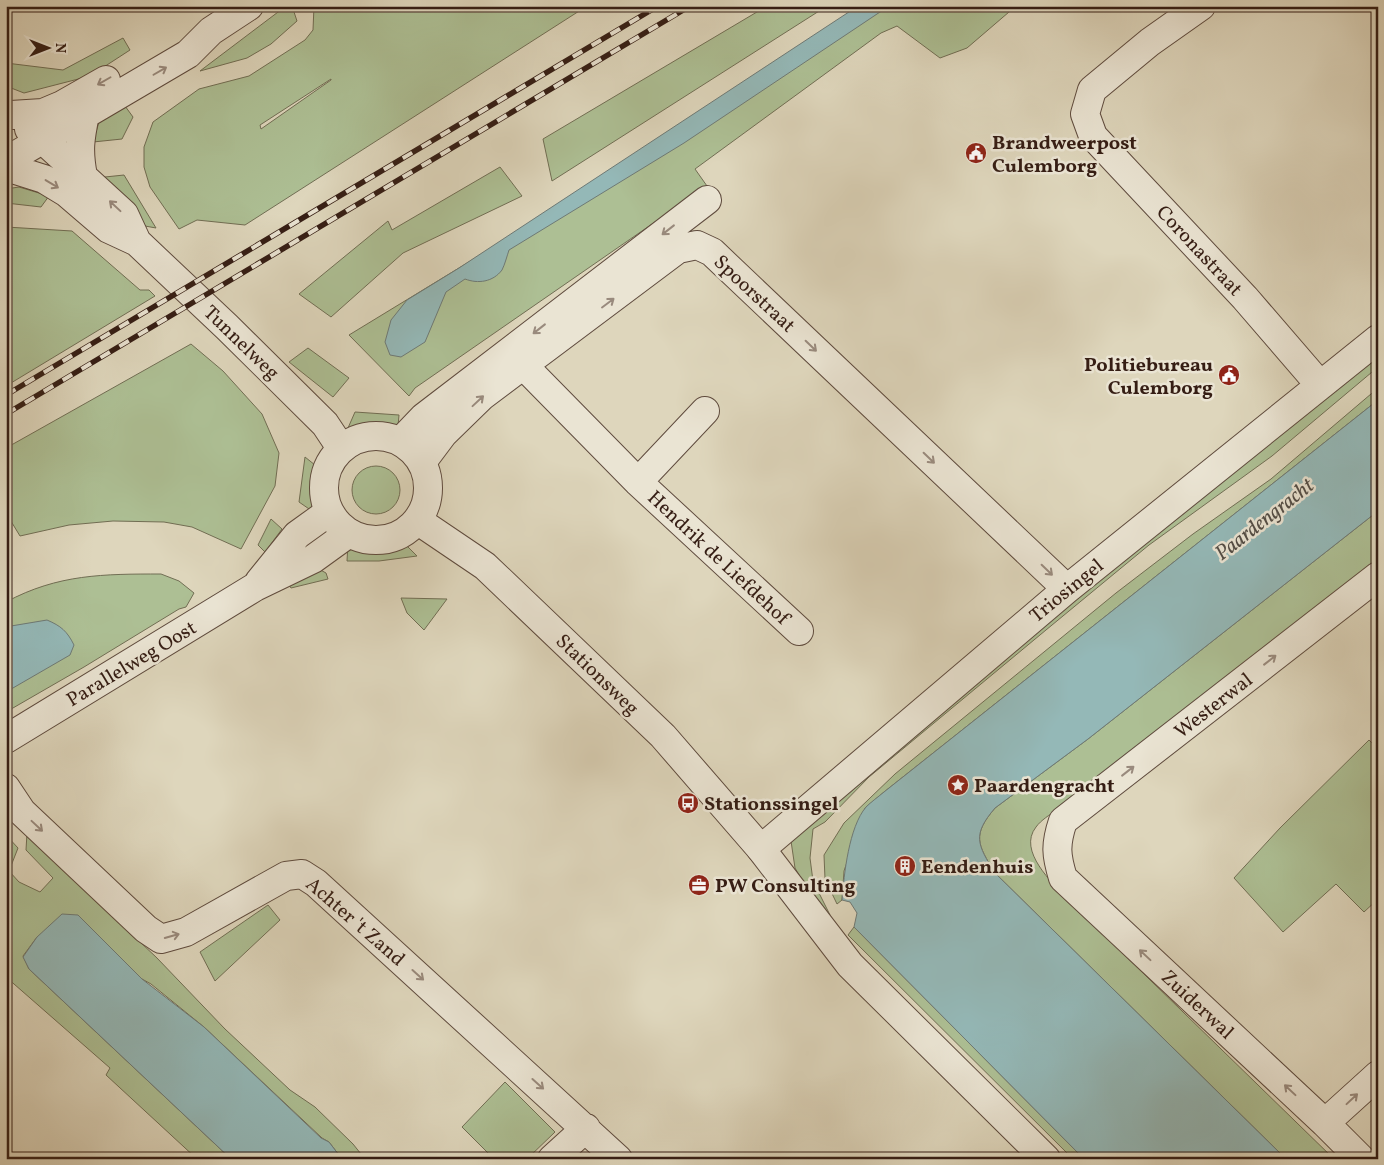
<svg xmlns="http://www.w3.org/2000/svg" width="1384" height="1165" viewBox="0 0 1384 1165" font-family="Vollkorn,serif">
	<rect width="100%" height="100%" fill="#ded6bc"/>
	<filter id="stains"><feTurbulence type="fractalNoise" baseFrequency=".004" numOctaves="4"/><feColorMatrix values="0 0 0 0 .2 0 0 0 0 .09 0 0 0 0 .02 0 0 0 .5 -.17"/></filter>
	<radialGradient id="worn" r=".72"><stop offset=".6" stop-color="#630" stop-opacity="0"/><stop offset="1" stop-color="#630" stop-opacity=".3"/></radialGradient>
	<path fill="#adbf94" stroke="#716e54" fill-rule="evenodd" d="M 286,6 L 292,6 L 297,21 L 271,44 L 247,58 L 200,71 Z
		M 314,6 L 587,6 L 245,225 L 197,220 L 179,229 L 150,187 L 144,167 L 144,147 L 153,122 L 199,89 L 249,76 L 305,40 L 313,30 ZM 331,79 L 331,80 L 261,129 L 260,125 Z
		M 767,6 L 827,6 L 552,181 L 543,139 Z
		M 889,6 L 1016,6 L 967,48 L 940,58 L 897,26 L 881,33 L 695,169 L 707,186 L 415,388 L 409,396 L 349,335 Z
		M 123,38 L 130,50 L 90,76 L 24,93 L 6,86 L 6,63 L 63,70 Z
		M 125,106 L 133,117 L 122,139 L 93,142 L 99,122 Z
		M 500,167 L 522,196 L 403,253 L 331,317 L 299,294 L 388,221 L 392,230 Z
		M 124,175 L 156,228 L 145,226 L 105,177 Z
		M 19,187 L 49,196 L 41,207 L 6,203 L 6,189 Z
		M 6,227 L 72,231 L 140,290 L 149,290 L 155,296 L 6,386 Z
		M 191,344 L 223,371 L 262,414 L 279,453 L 275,486 L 241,549 L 192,527 L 164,522 L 113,521 L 69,525 L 20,536 L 6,513 L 6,448 Z
		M 308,348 L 349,378 L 333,397 L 289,362 Z
		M 1378,351 L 1378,367 L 1272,456 L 1149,545 L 1046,630 L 869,777 L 825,822 L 813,829 L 810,858 L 813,881 L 830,915 L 825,919 L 795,868 L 791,841 L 825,802 Z
		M 1378,388 L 1378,400 L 884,792 L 865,808 L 844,871 L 842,900 L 837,904 L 825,879 L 824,855 L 844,823 L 895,774 L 1116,593 L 1193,534 L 1271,479 Z
		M 355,412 L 399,415 L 398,426 L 348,428 Z
		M 305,457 L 315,465 L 312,511 L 299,502 Z
		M352 490a24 24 0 1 1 48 0a24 24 0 1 1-48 0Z
		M 1378,511 L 1378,559 L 1057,809 C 1050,815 1041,820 1036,827 C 1017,851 1053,883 1067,899 L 1334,1159 L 1286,1159 L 995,873 C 977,844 972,835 995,808 L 1088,739 Z
		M 271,519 L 282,529 L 265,552 L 258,545 Z
		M 348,543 L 407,546 L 417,556 L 379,561 L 347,561 Z
		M 315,567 L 326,573 L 328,579 L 291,588 L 287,582 Z
		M 161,574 L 179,581 L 194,593 L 186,607 L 179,609 L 84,667 L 6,712 L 6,602 C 58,574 104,574 161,574 Z
		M 401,598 L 447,599 L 424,630 L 407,613 Z
		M 1369,740 L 1378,749 L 1378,899 L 1364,912 L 1336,884 L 1283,932 L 1234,878 L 1280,828 Z
		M 27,833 L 49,856 L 157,958 L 225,1029 L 290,1090 L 315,1107 L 353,1144 L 365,1159 L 342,1159 L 329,1142 L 322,1138 L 204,1027 L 151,984 L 142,979 L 37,937 L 23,956 L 29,969 L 231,1159 L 197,1159 L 106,1075 L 110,1068 L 6,977 L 6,835 L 18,848 L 9,871 L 19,882 L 40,892 L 53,878 L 26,850 Z
		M 268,905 L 280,920 L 215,981 L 200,952 Z
		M 854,927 L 1084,1159 L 1073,1159 L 848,935 Z
		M 505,1082 L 555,1132 L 527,1159 L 494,1159 L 462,1127 Z"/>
	<path fill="#94b8b7" stroke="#6e7a76" d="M 858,6 L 889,6 L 684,143 L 509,250 C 507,256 505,264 502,270 C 493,282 478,284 465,279 L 446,292 L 425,342 L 401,357 L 390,355 L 385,342 L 391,320 L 407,300 L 459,268 Z
		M 1378,400 L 1378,511 L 1088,739 L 995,808 C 972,835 977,844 995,873 L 1286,1159 L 1084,1159 L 854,927 L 857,913 L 850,902 L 842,900 C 844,874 849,827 866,807 C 871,802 878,797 884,792 Z
		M 47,620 C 61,626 67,631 74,645 L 70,655 L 6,692 L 6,630 L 11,626 Z
		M 62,914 L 78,915 L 142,979 L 204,1027 L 321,1138 L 329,1142 L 342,1159 L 231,1159 L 29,969 L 23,957 L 37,937 Z"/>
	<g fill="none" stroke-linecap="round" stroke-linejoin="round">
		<g stroke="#5f4b3e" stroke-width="30">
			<path id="minor" d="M 1201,6 L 1150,42 L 1092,90 L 1085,114 L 1093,136 L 1245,298 L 1320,385
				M 524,366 L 638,482 L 799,631
				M 401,441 L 424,417 L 707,200
				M 422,462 L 443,434 L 482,396 L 678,249 L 697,245 L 712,252 L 1067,589
				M 638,482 L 705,411
				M 259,582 L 297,535 L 329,512
				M 6,739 L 255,587 L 313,559 L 349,533
				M 6,788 L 22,812 L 146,929 L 161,939 L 186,932 L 286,876 L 302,874 L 316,883 L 618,1159
				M 761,849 L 1067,589 L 1378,339
				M 1325,1123 L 1378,1075
				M 552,1159 L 586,1128
				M 1361,1159 L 1325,1123 L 1063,878 C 1056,855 1055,845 1063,821 L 1378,576"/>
		</g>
		<g stroke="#5f4b3e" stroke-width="30">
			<path id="tertiary" d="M 11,115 L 43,113 L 62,105 L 106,80
				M 29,129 L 42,139 L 124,214 L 137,242
				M 6,161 L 188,54 L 211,31 L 249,6
				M 6,167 L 44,179 L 67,193 L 109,229 L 137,242 L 227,327 L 325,424 L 341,448
				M 83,176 C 78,150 80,139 85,114
				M324 488a52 52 0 1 1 104 0a52 52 0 1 1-104 0Z
				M 417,520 L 485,566 L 663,736 L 761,849 L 850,965 L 1046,1159"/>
		</g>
		<use href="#minor" stroke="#eae4d3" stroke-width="28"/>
		<use href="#tertiary" stroke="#eae4d3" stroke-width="28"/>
		<g stroke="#351d14" stroke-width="5.5">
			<path id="rail" d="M 6,395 L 658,6
				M 6,414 L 690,6"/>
		</g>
		<use href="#rail" stroke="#eae4d3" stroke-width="4" stroke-dasharray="11" stroke-linecap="butt"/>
	</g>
	<defs><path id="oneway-shaft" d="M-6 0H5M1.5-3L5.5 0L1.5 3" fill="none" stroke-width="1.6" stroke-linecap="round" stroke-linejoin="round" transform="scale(1.25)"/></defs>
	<g stroke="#998a7d">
		<use href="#oneway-shaft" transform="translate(160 71) rotate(-30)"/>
		<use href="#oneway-shaft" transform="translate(104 81) rotate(150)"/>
		<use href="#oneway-shaft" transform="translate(52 184) rotate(31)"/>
		<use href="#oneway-shaft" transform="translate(115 206) rotate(-137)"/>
		<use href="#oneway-shaft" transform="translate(668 230) rotate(142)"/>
		<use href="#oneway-shaft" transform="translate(608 303) rotate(-37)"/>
		<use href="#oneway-shaft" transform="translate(539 329) rotate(142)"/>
		<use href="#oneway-shaft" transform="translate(811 346) rotate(44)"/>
		<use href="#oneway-shaft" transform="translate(478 401) rotate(-43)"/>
		<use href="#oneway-shaft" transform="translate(929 458) rotate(44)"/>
		<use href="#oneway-shaft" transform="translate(1047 570) rotate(44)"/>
		<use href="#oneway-shaft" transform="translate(1270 660) rotate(-38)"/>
		<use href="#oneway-shaft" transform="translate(1128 771) rotate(-38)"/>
		<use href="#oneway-shaft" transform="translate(37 826) rotate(43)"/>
		<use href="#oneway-shaft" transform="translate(172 936) rotate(-16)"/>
		<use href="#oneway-shaft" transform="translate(1145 955) rotate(-137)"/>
		<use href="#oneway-shaft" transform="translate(418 975) rotate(42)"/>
		<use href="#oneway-shaft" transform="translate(538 1084) rotate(42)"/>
		<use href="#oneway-shaft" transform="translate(1290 1090) rotate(-137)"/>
		<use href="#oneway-shaft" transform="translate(1352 1099) rotate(-43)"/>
	</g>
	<defs>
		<g id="civic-disc" transform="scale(1.125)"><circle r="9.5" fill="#8f2418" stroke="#eae4d3"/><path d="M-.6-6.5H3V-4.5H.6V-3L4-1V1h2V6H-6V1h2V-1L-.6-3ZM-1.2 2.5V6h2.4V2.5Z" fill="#fff"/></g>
		<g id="sight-disc" transform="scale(1.125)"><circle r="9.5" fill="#8f2418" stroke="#eae4d3"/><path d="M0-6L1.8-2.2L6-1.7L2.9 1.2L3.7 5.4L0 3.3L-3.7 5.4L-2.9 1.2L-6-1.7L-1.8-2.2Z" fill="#fff"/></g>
		<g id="bus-disc" transform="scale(1.125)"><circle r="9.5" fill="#8f2418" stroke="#eae4d3"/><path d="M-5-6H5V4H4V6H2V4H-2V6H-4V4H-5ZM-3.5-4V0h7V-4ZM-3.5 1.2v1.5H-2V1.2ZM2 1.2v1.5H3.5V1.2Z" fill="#fff"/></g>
		<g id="building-disc" transform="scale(1.125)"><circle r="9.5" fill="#8f2418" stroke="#eae4d3"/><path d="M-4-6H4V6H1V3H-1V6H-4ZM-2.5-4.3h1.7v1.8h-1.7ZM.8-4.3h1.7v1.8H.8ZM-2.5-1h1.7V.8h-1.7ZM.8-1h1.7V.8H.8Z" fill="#fff"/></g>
		<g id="office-disc" transform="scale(1.125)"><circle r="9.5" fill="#8f2418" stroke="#eae4d3"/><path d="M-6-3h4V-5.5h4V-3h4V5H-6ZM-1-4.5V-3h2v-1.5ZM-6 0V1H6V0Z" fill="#fff"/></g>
	</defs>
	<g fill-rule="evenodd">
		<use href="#civic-disc" x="976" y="153"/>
		<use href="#civic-disc" x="1229" y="375"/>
		<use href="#sight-disc" x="958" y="785"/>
		<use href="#bus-disc" x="688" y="803"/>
		<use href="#building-disc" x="905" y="866"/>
		<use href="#office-disc" x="699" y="885"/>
	</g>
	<g text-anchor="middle" stroke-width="5" stroke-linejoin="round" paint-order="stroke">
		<g font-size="20" font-weight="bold" fill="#351d14" stroke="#eae4d3" text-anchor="start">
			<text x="992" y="149">Brandweerpost<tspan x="992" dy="23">Culemborg</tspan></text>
			<text x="1213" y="371" text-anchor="end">Politiebureau<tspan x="1213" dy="23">Culemborg</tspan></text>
			<text x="974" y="792">Paardengracht</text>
			<text x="704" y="810">Stationssingel</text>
			<text x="921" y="873">Eendenhuis</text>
			<text x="715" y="892">PW Consulting</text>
		</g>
		<g font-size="20" fill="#351d14" stroke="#eae4d3">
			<text transform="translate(1200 250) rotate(47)" y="7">Coronastraat</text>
			<text transform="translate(755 293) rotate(43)" y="7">Spoorstraat</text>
			<text transform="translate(242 342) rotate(44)" y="7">Tunnelweg</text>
			<text transform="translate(719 557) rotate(43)" y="7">Hendrik de Liefdehof</text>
			<text transform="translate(1066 590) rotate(-39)" y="7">Triosingel</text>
			<text transform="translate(131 663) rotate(-31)" y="7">Parallelweg Oost</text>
			<text transform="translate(598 674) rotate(44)" y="7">Stationsweg</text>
			<text transform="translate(1213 705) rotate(-38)" y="7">Westerwal</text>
			<text transform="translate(356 921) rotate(41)" y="7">Achter 't Zand</text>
			<text transform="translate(1198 1004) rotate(43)" y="7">Zuiderwal</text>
		</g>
		<g font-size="21" font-style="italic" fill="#524c45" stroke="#eae4d3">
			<text transform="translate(1264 519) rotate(-38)" y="7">Paardengracht</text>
		</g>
	</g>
	<rect width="1384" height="1165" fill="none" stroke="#ded6bc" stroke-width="25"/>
	<rect x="8" y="8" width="1369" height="1150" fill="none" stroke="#351d14" stroke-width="2.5"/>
	<rect x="12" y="12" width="1359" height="1140" fill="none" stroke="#351d14"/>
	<g transform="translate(48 48) rotate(90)" stroke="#eae4d3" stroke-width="4" paint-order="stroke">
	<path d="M0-4L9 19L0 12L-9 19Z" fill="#351d14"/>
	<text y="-8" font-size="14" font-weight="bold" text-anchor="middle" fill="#351d14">N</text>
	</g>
	<rect width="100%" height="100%" filter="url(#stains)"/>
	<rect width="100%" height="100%" fill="url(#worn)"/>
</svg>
